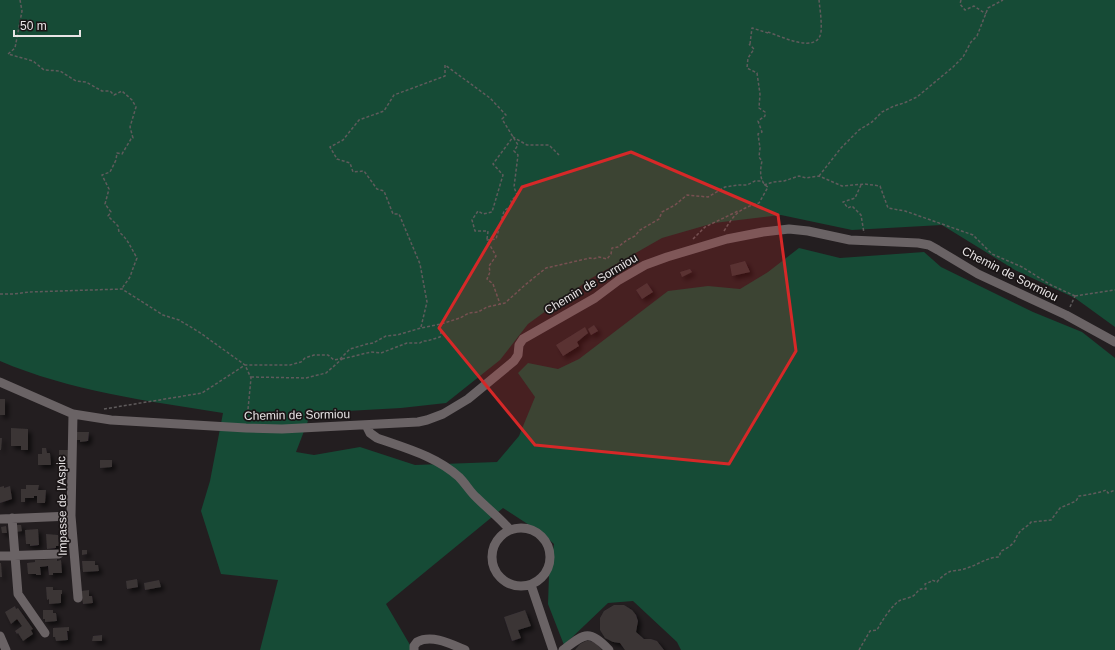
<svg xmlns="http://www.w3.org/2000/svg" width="1115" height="650" viewBox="0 0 1115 650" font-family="Arial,sans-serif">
	<defs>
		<filter id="shadow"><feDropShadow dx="3.5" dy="3.5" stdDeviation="2" flood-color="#0009"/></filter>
	</defs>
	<rect width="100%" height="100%" fill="#231e20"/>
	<path fill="#164b36" d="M 0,0 L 1115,0 L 1115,327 L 1075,298 L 1015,270 L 942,225 L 852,230 L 781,215 L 714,223 L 662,238 L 590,279 L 528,324 L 500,360 L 446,403 L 401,408 L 311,413 L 296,452 L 314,455 L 360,447 L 415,465 L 497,462 L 519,436 L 535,397 L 518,373 L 528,363 L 558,369 L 579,359 L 668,291 L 708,286 L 740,289 L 768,272 L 799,248 L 840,258 L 924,252 L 941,267 L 1033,312 L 1082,332 L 1115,358 L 1115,650 L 681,650 L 677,642 L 633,601 L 608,603 L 564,645 L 548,604 L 549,575 L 554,544 L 543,534 L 503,508 L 386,604 L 413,650 L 260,650 L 278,580 L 221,574 L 201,511 L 210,481 L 223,413 C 148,401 70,391 0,361 Z"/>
	<path fill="#3b3536" filter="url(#shadow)" d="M 745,261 L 750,272 L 732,276 L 730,265 Z
		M 690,269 L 692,272 L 682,277 L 680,272 Z
		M 647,283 L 653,292 L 642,299 L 636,290 Z
		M 594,325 L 598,331 L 591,335 L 588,329 Z
		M 585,327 L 588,333 L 577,342 L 579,346 L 563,356 L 556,345 Z
		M 0,399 L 5,399 L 5,415 L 0,415 Z
		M 11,428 L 28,429 L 28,450 L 21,450 L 21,446 L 11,446 Z
		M 75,432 L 89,432 L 88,441 L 80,442 L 80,440 L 75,440 Z
		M 0,438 L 2,438 L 1,450 L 0,450 Z
		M 42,448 L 46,448 L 47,453 L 50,453 L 51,465 L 38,465 L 38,454 L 42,454 Z
		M 59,450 L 68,450 L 68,462 L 66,467 L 61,465 L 59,463 Z
		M 100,460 L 112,460 L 112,467 L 100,468 Z
		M 26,485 L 39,485 L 38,490 L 46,490 L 45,503 L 37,503 L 37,496 L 34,496 L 34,498 L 25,498 L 25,502 L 21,502 L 21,489 L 26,489 Z
		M 4,486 L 4,488 L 10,486 L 12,499 L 0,503 L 0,487 Z
		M 16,525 L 21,525 L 22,531 L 16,532 Z
		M 6,526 L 7,533 L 2,533 L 1,527 Z
		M 38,529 L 39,545 L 30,546 L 30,544 L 26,544 L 25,530 Z
		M 46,534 L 58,535 L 59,546 L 56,546 L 56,548 L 47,549 Z
		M 82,550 L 87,550 L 87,554 L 82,555 Z
		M 57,559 L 57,561 L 61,560 L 62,573 L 53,573 L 53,575 L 49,575 L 48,566 L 40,567 L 41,575 L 36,575 L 36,574 L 28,574 L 27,563 L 35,562 L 35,560 Z
		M 82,561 L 95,561 L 95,565 L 98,565 L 99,571 L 83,572 Z
		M 0,563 L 1,563 L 2,577 L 0,577 Z
		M 137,579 L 138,587 L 127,589 L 126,581 Z
		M 159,580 L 161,587 L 145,590 L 144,583 Z
		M 46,587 L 53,587 L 53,590 L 62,590 L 62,594 L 61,594 L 61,603 L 49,604 L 49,599 L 47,600 Z
		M 89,590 L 89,596 L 92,596 L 93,603 L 83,604 L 81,591 Z
		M 614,605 L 624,605 L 632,610 L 636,615 L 638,621 L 636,632 L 644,639 L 651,639 L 657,641 L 664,650 L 625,650 L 620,643 L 613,642 L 605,638 L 600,630 L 600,618 L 604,611 Z
		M 15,606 L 16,609 L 18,608 L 33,629 L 31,630 L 33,634 L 23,641 L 18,633 L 17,634 L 15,631 L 22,626 L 17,619 L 11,624 L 5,612 Z
		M 43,610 L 53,610 L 53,613 L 56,613 L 57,621 L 45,622 L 45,619 L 43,619 Z
		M 525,610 L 531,626 L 518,630 L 521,638 L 512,641 L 504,617 Z
		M 69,627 L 69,631 L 67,631 L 68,640 L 56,641 L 55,637 L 53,637 L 53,628 Z
		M 102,635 L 102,641 L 92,641 L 93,636 Z
		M 590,641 L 596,643 L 602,650 L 575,650 L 580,644 L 586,641 Z"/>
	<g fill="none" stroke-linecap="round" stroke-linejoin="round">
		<path stroke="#5f5b5c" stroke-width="1.5" stroke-dasharray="3 2" stroke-linecap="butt" d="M 20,0 L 22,11 L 15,48 L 8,54 L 33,61 L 44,70 L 60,71 L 76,81 L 86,82 L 102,91 L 110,91 L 114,95 L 122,91 L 132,100 L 136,107 L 130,127 L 133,138 L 131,139 L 122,154 L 117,153 L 116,160 L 110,172 L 102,175 L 109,189 L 105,204 L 111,212 L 108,216 L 118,226 L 119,232 C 128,239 131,248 137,258 C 135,263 133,268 131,274 C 130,279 124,284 122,289
			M 961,0 L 960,4 L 965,10 L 974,6 L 986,14
			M 768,32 C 780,36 818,55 821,32 C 822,22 820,10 819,0
			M 750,44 L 752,28 L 768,33
			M 819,176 L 841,148 L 859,130 L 872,122 L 882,112 L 894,106 L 904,103 L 917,97 L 953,67 L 963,57 L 971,42 L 977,36 L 988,8 L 1003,0
			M 764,185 L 773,182 L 784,181 L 799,176 L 806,178 L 819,176 L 842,186 L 865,184 L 880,186 L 888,208 L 905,211 L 973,235 L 992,254 L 1022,267 L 1051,285 L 1075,296
			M 861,185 L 855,198 L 843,202 L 848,208 L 852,206 L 861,215 L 864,233
			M 724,231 C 735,213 739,209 759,203 L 768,187 C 759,182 760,170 762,161 L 759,157 L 760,148 L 758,134 L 762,132 L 758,121 L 765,116 L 765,112 L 759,108 L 760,94 L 757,73 L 747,68 L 748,58 L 754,49 L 749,44
			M 487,239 L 488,231 L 475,231 L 472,220 L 478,211 L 483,214 L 492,212 L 503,175 L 493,164 L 513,137 L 527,145 L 549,145 L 559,155
			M 693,239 L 705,227 L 738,211
			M 0,294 L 14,294 L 29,292 L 122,289 L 163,315 L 179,320 L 199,332 L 245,365 L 251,378 L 247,420
			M 1075,296 L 1115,290
			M 1070,307 L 1075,296
			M 421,327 L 427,302 L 420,264 L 399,214 L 393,214 L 384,191 L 377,189 L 364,171 L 353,172 L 350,163 L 337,159 L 330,147 L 343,140 L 359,120 L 384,111 L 394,95 L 445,76 L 445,65 L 490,98 L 506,115 L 502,119 L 518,145 L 514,151 L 518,155 L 514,187 L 517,195 L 511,201 L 512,205 L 504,211 L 496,239 L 487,240 L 496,256 L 489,266 L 490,272 L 487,279 L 493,284 L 500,304
			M 342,359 L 371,352 L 381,353 L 407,343 L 420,343 L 423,341 L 427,341 L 440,337 L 441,333 L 439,327 L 441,324
			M 251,377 L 306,378 L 326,373 L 342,359
			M 104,409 L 202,393 L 245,365 L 290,365 L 301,362 L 305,358 L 314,355 L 328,355 L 334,360 L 340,359 L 350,349 L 367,344 L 373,343 L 386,336 L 397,335 L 421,328 L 441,324 L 460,318 L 469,313 L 478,312 L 487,307 L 505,303 L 525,285 L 546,268 L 590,258 L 593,259 L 599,257 L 607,259 L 611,254 L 612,248 L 618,247 L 627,240 L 635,236 L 640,230 L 659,219 L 662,212 L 675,205 L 687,195 L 708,197 L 725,187 L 738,185 L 747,185 L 755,181 L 763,181
			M 859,650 L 870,631 L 877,630 C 881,622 894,602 901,600 C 904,599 909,598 913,596 C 918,593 918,587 926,589 L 925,584 L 930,582 L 932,580 L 937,582 C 939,579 945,574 949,572 C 953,570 959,571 964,569 C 976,566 987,557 999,557 L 1001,551 C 1006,549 1011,546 1014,542 C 1016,539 1017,535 1019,533 C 1022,528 1028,527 1031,522 L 1051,520 L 1060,508 L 1076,501 L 1079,496 C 1087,495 1099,493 1106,490 L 1108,493 L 1115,490"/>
		<path stroke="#6a6365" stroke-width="9" d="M 0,382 L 73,414 L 111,420 L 246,428 L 282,429 L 418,422 L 427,420 L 443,414 L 468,399 L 514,361 L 518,355 L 519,345 L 523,339 L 595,298 L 619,280 L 645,265 L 667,257 L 727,239 L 763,232 L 789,229 L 808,231 L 850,240 L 918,243 L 929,245 L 938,250 L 978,274 L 1066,315 L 1115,342
			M 73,414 L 71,516 L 78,598
			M 366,425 L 370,433 L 377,438 C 405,448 436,456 459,477 C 466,484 470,492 477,498 C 488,509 500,518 510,530
			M 12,518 L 18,594 L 45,633
			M 0,519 L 71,516
			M492 557a29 29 0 1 1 58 0a29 29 0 1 1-58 0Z
			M 0,556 L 59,554
			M 531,585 L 553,650
			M 0,636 L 6,650
			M 414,650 L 414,646 L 417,642 C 432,634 451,644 465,650
			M 563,650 C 584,634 589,628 609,650"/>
	</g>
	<path fill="#d62828" fill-opacity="0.2" stroke="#d62828" stroke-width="3" stroke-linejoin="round" d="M 631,152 L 778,215 L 796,351 L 729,464 L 535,445 L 439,328 L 522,187 Z"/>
	<g text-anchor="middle" stroke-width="3.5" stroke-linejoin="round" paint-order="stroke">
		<g font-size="12" fill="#e8e4e5" stroke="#1a1516">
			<text transform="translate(1010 274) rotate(27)" y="4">Chemin de Sormiou</text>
			<text transform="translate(591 284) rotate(-31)" y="4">Chemin de Sormiou</text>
			<text transform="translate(297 415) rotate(-1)" y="4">Chemin de Sormiou</text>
			<text transform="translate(62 506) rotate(-91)" y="4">Impasse de l'Aspic</text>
		</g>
	</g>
	<path d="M14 30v6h66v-6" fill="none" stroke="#e8e4e5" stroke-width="2"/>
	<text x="20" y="30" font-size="12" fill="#e8e4e5" stroke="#1a1516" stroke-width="3" paint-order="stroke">50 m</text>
</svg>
